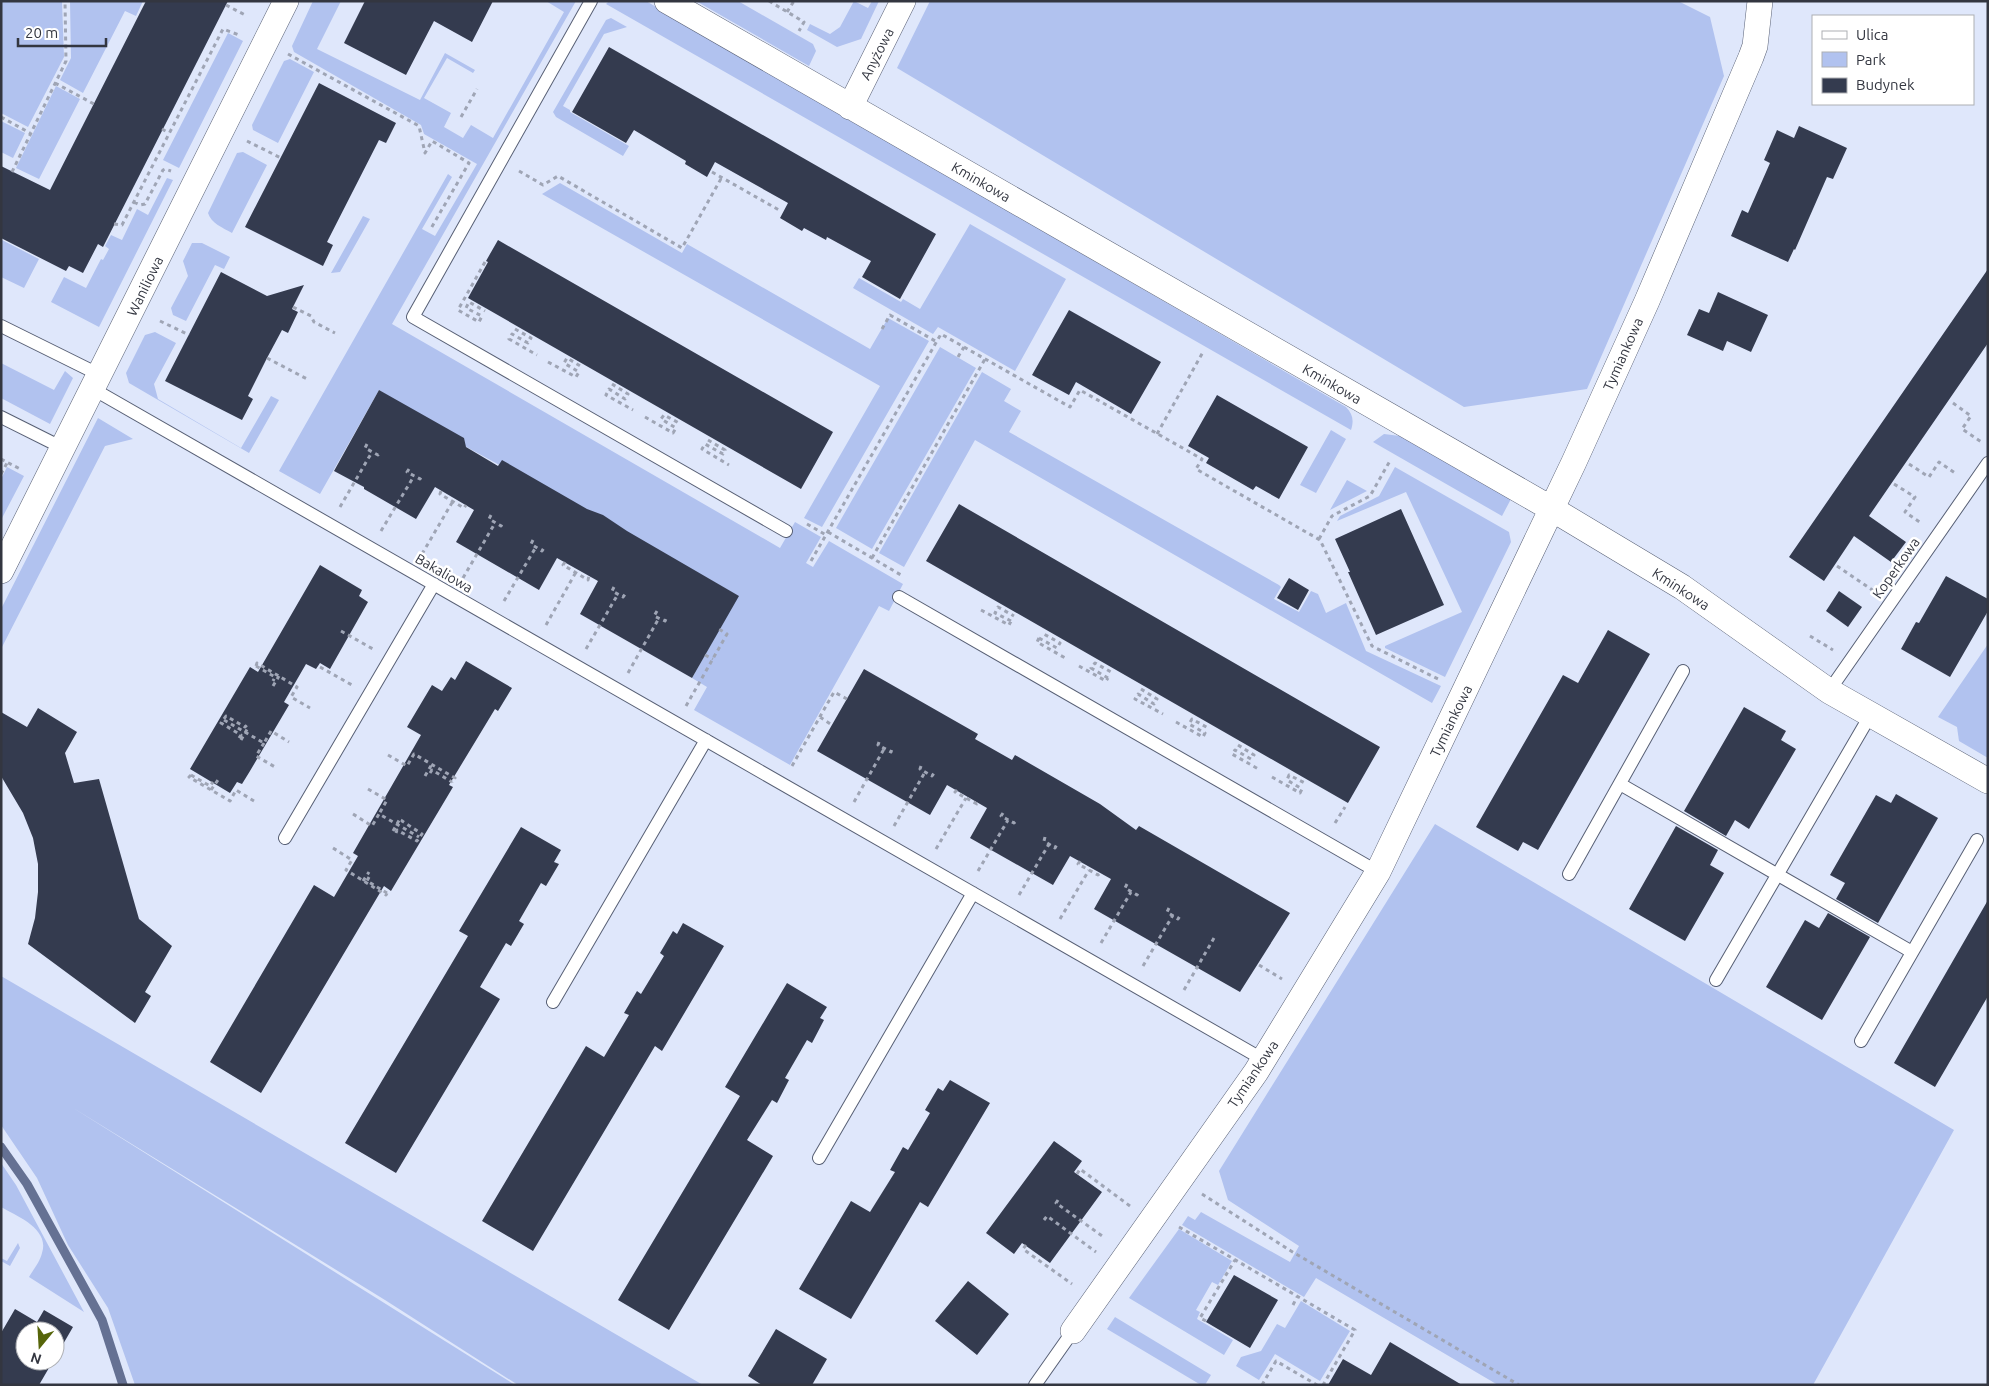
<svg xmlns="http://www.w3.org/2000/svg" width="1989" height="1386" viewBox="0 0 1989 1386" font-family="Ubuntu,sans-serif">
	<rect width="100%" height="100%" fill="#dfe7fb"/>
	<path fill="#b1c2ef" d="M 1,1 L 62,1 L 64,57 L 28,127 L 1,113 Z
		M 70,1 L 143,1 L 136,16 L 125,11 L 83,93 L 60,80 L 71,58 Z
		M 313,1 L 341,1 L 317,49 L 420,100 L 445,53 L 475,70 L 473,73 L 447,58 L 424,98 L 451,113 L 444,127 L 463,138 L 471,125 L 493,138 L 564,12 L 546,1 L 576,1 L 392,324 L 780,548 L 795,522 L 821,537 L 806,563 L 813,567 L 829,541 L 903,584 L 889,611 L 879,606 L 790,765 L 694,710 L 707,687 L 692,678 L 738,596 L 709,579 L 461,444 L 379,390 L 320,494 L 279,471 L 448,174 L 452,177 L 422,229 L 435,236 L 477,164 L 424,134 L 421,125 L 294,52 L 292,46 Z
		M 609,1 L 646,1 L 1346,407 C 1353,414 1354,421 1351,430 L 606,4 Z
		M 696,1 L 738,1 L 813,44 L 816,51 L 809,66 Z
		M 854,1 L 868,8 L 872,1 L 879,1 L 861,39 L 837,47 L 807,30 L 810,24 L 830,34 L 840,27 Z
		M 930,1 L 1678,1 L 1710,17 L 1724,76 L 1587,389 L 1464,407 L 897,68 Z
		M 611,18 L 627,27 L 604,34 L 563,106 L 570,110 L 570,112 L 629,146 L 623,156 L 556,117 L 553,112 L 606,20 Z
		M 228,33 L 243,41 L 179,168 L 163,160 Z
		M 290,59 L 314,72 L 278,143 L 253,130 L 252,125 L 284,61 Z
		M 56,86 L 80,99 L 39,179 L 16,168 Z
		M 1,121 L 25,133 L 13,158 L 1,152 Z
		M 243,152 L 267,165 L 232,233 C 223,228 211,223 208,213 L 237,153 Z
		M 167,178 L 173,180 L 99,327 L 51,302 L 64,277 L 86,288 L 101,259 L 103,260 L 109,249 L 105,246 L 111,235 L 122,240 L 137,209 L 148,215 Z
		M 560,183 L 682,253 L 687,244 L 870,349 L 888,318 L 929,341 L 822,527 L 804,518 L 880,386 L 542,194 Z
		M 363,216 L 370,219 L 340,272 L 331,273 Z
		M 970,224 L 1066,279 L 1015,371 L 938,327 L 933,334 L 853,288 L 859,278 L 901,302 L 903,299 L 920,309 Z
		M 2,240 L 39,259 L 24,288 L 1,277 Z
		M 192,243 L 202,243 L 230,257 L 224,269 L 215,265 L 186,321 L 173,315 L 171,308 L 188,276 L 183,261 Z
		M 155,332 L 176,343 L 154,384 L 158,399 L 241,448 L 271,396 L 279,400 L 249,453 L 129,383 L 126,373 L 145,335 Z
		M 940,347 L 976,368 L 872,549 L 836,528 Z
		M 1,363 L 54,390 L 65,371 L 73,378 L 50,424 L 1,398 Z
		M 982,372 L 1011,389 L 1004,401 L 1021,411 L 1009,432 L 1279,585 L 1281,587 L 1274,599 L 1299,612 L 1311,591 L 1318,594 L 1326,613 L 1346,603 L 1366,651 L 1441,686 L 1432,703 L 975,440 L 904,567 L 879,553 Z
		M 98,418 L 133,439 L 105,446 L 1,649 L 1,609 Z
		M 1331,430 L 1346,439 L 1316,493 L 1300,485 Z
		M 1384,434 L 1400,436 L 1511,499 L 1502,516 L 1373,442 Z
		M 7,467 L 24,476 L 1,520 L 1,479 Z
		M 1395,467 L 1509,532 L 1511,542 L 1445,677 L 1385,648 L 1385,646 L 1462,612 L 1406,492 L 1337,521 L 1340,516 L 1379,496 Z
		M 1347,480 L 1367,491 L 1330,510 Z
		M 1988,644 L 1988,758 L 1959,741 L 1957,727 L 1938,717 Z
		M 1435,824 L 1954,1130 L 1813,1385 L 1498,1385 L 1316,1278 L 1304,1297 L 1182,1225 L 1188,1216 L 1195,1220 L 1201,1212 L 1290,1262 L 1299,1246 L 1228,1200 L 1219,1171 Z
		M 1,976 L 703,1385 L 518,1385 L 385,1300 L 70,1106 L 515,1385 L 135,1385 L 108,1308 L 68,1245 L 37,1178 L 1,1125 Z
		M 1,1163 L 16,1185 L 84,1312 L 29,1277 C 33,1270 40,1262 42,1253 C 50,1229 17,1216 1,1207 Z
		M 1179,1229 L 1232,1261 L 1218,1285 L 1212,1282 L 1196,1310 L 1200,1312 L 1197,1319 L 1233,1340 L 1224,1355 L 1129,1298 Z
		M 18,1243 L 20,1248 L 10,1266 L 1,1261 L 1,1258 L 7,1261 Z
		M 1301,1301 L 1350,1331 L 1320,1381 L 1275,1354 L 1259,1380 L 1236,1366 L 1241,1357 L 1261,1351 L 1277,1324 L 1285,1328 Z
		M 1115,1317 L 1211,1375 L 1205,1385 L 1201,1385 L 1107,1329 Z"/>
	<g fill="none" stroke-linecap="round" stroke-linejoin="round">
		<path stroke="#657193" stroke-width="9" d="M 1,1147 L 27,1184 L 102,1320 L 123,1385"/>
	</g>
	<path fill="#343b4f" d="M 146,1 L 228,1 L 103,247 L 98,244 L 83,273 L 69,266 L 66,271 L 1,238 L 1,166 L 50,190 Z
		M 365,1 L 493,1 L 472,42 L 434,21 L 406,75 L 344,43 Z
		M 609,47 L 936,234 L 900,299 L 862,277 L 871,261 L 827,237 L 826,240 L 804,228 L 802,231 L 780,218 L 788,203 L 715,162 L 707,177 L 685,164 L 686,161 L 634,130 L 626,143 L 572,112 Z
		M 319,83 L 396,123 L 386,143 L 379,140 L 327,242 L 333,245 L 323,266 L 245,227 Z
		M 1799,126 L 1847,148 L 1833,179 L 1827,177 L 1795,250 L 1794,249 L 1788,262 L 1731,236 L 1742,210 L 1748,213 L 1770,163 L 1764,160 L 1777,130 L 1794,138 Z
		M 498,240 L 833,432 L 801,489 L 468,298 L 488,262 L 486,261 Z
		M 1988,269 L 1988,343 L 1869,516 L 1906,542 L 1891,562 L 1854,536 L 1824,581 L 1789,557 Z
		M 221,272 L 267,296 L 304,285 L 292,309 L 298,312 L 288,333 L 282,330 L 267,358 L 248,396 L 253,399 L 242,420 L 165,381 Z
		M 1718,292 L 1768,315 L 1751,352 L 1727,341 L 1723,351 L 1687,335 L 1699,309 L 1709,313 Z
		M 1069,310 L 1161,362 L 1131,414 L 1076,382 L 1069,395 L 1032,375 Z
		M 379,390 L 464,438 L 466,447 L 498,466 L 502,460 L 587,509 L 603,515 L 627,531 L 739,596 L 692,678 L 580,614 L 598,581 L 557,558 L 539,590 L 456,542 L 474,510 L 435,487 L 416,519 L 364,489 L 364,487 L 334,471 Z
		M 1217,395 L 1308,447 L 1279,499 L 1256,486 L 1253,490 L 1206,463 L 1209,458 L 1188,446 Z
		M 959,504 L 1380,747 L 1348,803 L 926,561 Z
		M 1401,509 L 1444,605 L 1376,635 L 1348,572 L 1350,572 L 1335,539 Z
		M 320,565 L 362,590 L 359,596 L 368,602 L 330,669 L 320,663 L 316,669 L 306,664 L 284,702 L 289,705 L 250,771 L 242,784 L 237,782 L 230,793 L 190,769 L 250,667 L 258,672 Z
		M 1946,576 L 1988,599 L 1988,611 L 1950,677 L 1901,649 L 1916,622 L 1919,623 Z
		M 1289,578 L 1309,590 L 1298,610 L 1277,598 Z
		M 1839,591 L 1862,607 L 1848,627 L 1826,611 Z
		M 1608,630 L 1650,654 L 1538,850 L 1523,842 L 1518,851 L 1476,827 L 1563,675 L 1578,683 Z
		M 466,661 L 512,688 L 498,711 L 495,709 L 449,785 L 453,787 L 391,891 L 384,886 L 261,1093 L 210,1062 L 314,885 L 334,897 L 358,856 L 353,853 L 421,735 L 407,727 L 432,685 L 442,691 L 451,677 L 455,680 Z
		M 864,669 L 978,734 L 975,739 L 1012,760 L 1015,755 L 1100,804 L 1136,830 L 1139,826 L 1290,913 L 1240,992 L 1094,909 L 1111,879 L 1070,856 L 1053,885 L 970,838 L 987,808 L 947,785 L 930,815 L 817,751 Z
		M 1744,707 L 1786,731 L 1781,740 L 1796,749 L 1749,829 L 1735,820 L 1726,836 L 1684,811 Z
		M 38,708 L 77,732 L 65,753 L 74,783 L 99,779 L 139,919 L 172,946 L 145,992 L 151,996 L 135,1023 L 28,944 L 35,918 L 38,892 L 38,864 L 33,838 L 23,813 L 1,776 L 1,712 L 27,727 Z
		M 1896,794 L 1938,818 L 1878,923 L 1836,899 L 1845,883 L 1830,875 L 1876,795 L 1891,803 Z
		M 1676,826 L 1718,850 L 1710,865 L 1724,873 L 1685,941 L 1629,909 Z
		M 521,827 L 561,850 L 554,862 L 559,864 L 546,886 L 541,883 L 519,921 L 524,924 L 511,946 L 506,943 L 480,987 L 500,999 L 396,1173 L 345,1143 L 468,936 L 459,931 Z
		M 1988,900 L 1988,996 L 1935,1087 L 1894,1063 Z
		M 1828,913 L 1870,937 L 1822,1020 L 1766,987 L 1805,920 L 1819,928 Z
		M 683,923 L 724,946 L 662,1051 L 655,1046 L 533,1251 L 482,1221 L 586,1046 L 604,1057 L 629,1015 L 624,1013 L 637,991 L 641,994 L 664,956 L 660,953 L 673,931 L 677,934 Z
		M 787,983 L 827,1007 L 820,1018 L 824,1020 L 812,1043 L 807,1040 L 785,1078 L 789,1080 L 777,1103 L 772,1100 L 747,1140 L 773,1156 L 669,1330 L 618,1300 L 740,1096 L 725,1087 Z
		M 950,1080 L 990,1103 L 928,1207 L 920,1202 L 851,1319 L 799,1289 L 851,1201 L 870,1212 L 895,1172 L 890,1170 L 903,1147 L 908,1150 L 930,1113 L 925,1110 L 938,1088 L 943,1091 Z
		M 1054,1141 L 1082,1161 L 1074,1172 L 1102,1192 L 1050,1263 L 1022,1243 L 1014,1254 L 986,1233 Z
		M 1234,1275 L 1278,1300 L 1250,1348 L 1206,1322 Z
		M 968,1281 L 1009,1314 L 977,1355 L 935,1321 Z
		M 15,1309 L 37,1322 L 44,1310 L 73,1327 L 55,1358 L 55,1331 L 25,1331 L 25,1361 L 53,1361 L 39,1385 L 1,1385 L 1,1333 Z
		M 776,1329 L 827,1359 L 812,1385 L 762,1385 L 748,1376 Z
		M 1390,1342 L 1462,1385 L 1328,1385 L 1343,1359 L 1371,1375 Z"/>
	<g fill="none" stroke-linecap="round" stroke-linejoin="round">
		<g stroke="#586075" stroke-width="14">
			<path id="lane" d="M 591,1 L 413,317 L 786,531
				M 1,326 L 100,375
				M 93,389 L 1264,1060
				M 1,417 L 63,448
				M 899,597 L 1378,872
				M 1829,691 L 1988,463
				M 1620,784 L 1912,952
				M 285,838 L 434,584
				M 1569,874 L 1683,671
				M 1716,980 L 1871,714
				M 553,1002 L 706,740
				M 1861,1041 L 1977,840
				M 819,1158 L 973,893
				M 1035,1385 L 1073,1331"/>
		</g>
		<g stroke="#586075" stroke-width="26">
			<path id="street" d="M 667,1 L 1552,509 L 1682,587 L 1829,691 L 1988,781
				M 850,107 L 903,1
				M 1,571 L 286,1
				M 1073,1331 L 1256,1072 L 1378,872 L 1574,462 L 1647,301 L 1751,57 L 1755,46 L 1760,1"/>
		</g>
		<path stroke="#9fa5b5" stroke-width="3" stroke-dasharray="4 4" stroke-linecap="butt" d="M 769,1 L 804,22 L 799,31
			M 226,5 L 247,16
			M 787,12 L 794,1
			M 288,54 L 419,126 L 425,153 L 432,141 L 469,163 L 430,230
			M 55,83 L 94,104
			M 1,117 L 30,133
			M 461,117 L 477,89
			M 162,129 L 169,133
			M 247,141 L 281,158
			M 519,171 L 543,185 L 558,176 L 682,248 L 722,177
			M 12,172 L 66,61 L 65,1
			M 712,172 L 779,210
			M 134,202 L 140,205 L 145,204 L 163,170 L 165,169 L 171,171
			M 114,224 L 122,225 L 223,29 L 239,35
			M 485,262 L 458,310 L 479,322 L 482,316 L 466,308 L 469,302 L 485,311
			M 293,307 L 311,316 L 314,322 L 335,333
			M 160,321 L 189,335
			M 515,329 L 531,338 L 528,343 L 512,334 L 509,339 L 537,355
			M 882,329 L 890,315 L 937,342
			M 958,357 L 964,347
			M 267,358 L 309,380
			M 548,362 L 576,377 L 579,372 L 564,363 L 567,358 L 582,367
			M 612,384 L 628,394 L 625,399 L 609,389 L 606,395 L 633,410
			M 1953,403 L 1971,416 L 1962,429 L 1983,443
			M 645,417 L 673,433 L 676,428 L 661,419 L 664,415 L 679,423
			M 1157,434 L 1203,352
			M 708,440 L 725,450 L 723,454 L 705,444 L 702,449 L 729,465
			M 367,444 L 365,448 L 378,455 L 380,452
			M 1,459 L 22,470
			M 1909,464 L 1929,477 L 1939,462 L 1955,473
			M 409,469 L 407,472 L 420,479 L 422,476
			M 1,474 L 7,463
			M 1894,484 L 1915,497 L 1905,512 L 1921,523
			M 441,491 L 440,494 L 464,508 L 466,505
			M 340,507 L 372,452
			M 491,515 L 489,519 L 501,526 L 503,522
			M 807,524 L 826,535
			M 381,531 L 414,476
			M 828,532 L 901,575
			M 1319,539 L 1332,516 L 1370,496 L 1391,459
			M 533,540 L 531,544 L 542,551 L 545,546
			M 422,554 L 453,501
			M 872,558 L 985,359
			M 811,561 L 941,334 L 1070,407 L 1080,390 L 1202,459 L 1196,469 L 1320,540 L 1372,646 L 1440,680
			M 565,562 L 563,565 L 588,580 L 589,576
			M 1837,566 L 1874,591
			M 463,578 L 495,523
			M 614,587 L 612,591 L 623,597 L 626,593
			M 504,601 L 536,547
			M 981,610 L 1009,625 L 1011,621
			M 657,611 L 654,616 L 665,621 L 667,617
			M 1011,621 L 995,613 L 998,607 L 1014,616
			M 546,625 L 576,572
			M 341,631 L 373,649
			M 1810,636 L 1833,650
			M 1039,638 L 1057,648 L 1060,643 L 1042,633
			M 1039,638 L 1037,642 L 1067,659
			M 586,649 L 618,594
			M 705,655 L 713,659
			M 256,666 L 257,663 L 297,687 L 291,697 L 310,708
			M 256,666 L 275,677 L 273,681
			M 1079,666 L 1106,681 L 1108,678
			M 320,667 L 352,685
			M 628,673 L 659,618
			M 1108,678 L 1091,668 L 1095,663 L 1111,672
			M 273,686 L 279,676
			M 1141,689 L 1157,699 L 1154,704 L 1138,694 L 1135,699 L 1163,714
			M 686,706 L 727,634 L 719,629
			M 820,717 L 832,725
			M 224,720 L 264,743 L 271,731 L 289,742
			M 1176,722 L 1203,737 L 1205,733 L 1189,724 L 1192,719 L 1208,728
			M 239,738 L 241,735 L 221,723 L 226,716 L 245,727 L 247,725
			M 241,740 L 249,726
			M 879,742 L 878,745 L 891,752 L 892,749
			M 264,743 L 256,756 L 275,767
			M 1238,745 L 1254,755 L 1251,759 L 1235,750 L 1232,754 L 1260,770
			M 388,755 L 407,766 L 414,754 L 455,778 L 452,782
			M 792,766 L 834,692 L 847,699
			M 921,766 L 920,769 L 932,776 L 934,773
			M 430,773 L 432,770 L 452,782
			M 191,775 L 189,777 L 230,801 L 236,790 L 254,801
			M 191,775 L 210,786 L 213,782
			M 425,776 L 432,764
			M 1272,777 L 1300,793 L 1302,789 L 1287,780 L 1289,775 L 1305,783
			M 368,789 L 387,800 L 379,814
			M 211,790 L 218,780
			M 957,790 L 955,792 L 977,804 L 978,803
			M 854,802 L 884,749
			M 1003,813 L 1001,816 L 1014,823 L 1016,821
			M 353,814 L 372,826 L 379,814 L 419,837
			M 1335,823 L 1345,807
			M 894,826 L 925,772
			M 393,831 L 401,817
			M 396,833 L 397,830 L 417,841 L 422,834 L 402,821 L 404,818
			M 1045,837 L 1044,841 L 1055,848 L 1057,844
			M 333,848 L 352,860 L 346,870 L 386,895 L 387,893
			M 936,849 L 966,798
			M 1080,861 L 1078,864 L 1098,875 L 1100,873
			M 978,871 L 1008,820
			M 369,877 L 367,881 L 387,893
			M 363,881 L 369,872
			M 1127,884 L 1125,888 L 1137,895 L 1139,891
			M 1019,895 L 1049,844
			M 1169,908 L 1167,912 L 1178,919 L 1181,914
			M 1060,919 L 1089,870
			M 1101,943 L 1131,892
			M 1259,965 L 1282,979
			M 1143,966 L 1173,915
			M 1184,990 L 1214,938
			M 1077,1174 L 1080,1169 L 1130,1206
			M 1202,1194 L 1291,1251 L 1519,1385
			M 1058,1200 L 1056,1203 L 1105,1238
			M 1044,1220 L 1047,1216 L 1096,1252
			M 1179,1227 L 1355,1330 L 1323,1385
			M 1026,1245 L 1023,1249 L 1072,1284
			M 1293,1305 L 1297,1297
			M 1206,1321 L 1200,1318 L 1235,1260
			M 1262,1385 L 1276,1361 L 1317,1385"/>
		<use href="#lane" stroke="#fff" stroke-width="12"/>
		<use href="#street" stroke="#fff" stroke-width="25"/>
	</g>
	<g text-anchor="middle" stroke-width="5" stroke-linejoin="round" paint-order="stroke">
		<g font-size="14" fill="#333640" stroke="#fff">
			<text transform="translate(877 54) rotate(-63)" y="5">Anyżowa</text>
			<text transform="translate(981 182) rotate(30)" y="5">Kminkowa</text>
			<text transform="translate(145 286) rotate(-64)" y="5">Waniliowa</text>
			<text transform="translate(1623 354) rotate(-66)" y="5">Tymiankowa</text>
			<text transform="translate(1332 384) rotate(30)" y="5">Kminkowa</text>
			<text transform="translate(1896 568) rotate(-55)" y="5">Koperkowa</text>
			<text transform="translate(444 573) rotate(30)" y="5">Bakaliowa</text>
			<text transform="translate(1681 589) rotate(33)" y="5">Kminkowa</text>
			<text transform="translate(1451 721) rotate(-64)" y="5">Tymiankowa</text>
			<text transform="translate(1253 1074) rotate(-56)" y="5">Tymiankowa</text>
		</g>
	</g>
	<rect width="1989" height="1386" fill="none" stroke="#333640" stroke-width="5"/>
	<rect x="1812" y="15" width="162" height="90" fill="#ffffff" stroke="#adafb3"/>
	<rect x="1822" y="31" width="25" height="8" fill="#ffffff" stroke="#adafb3"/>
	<text x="1856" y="40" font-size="15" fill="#333640">Ulica</text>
	<rect x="1822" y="52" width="25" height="15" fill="#b1c2ef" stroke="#adafb3"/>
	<text x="1856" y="65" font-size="15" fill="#333640">Park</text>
	<rect x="1822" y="78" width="25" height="15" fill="#343b4f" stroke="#adafb3"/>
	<text x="1856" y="90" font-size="15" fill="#333640">Budynek</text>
	<g transform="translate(40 1346) rotate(198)"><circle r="24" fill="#ffffff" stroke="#adafb3"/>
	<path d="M0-4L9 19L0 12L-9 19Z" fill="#56650a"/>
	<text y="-8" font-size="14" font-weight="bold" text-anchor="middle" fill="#333640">N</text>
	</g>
	<path d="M18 38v8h88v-8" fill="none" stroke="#333640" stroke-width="2.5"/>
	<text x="25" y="38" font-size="15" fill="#333640" stroke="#ffffff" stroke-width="4" paint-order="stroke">20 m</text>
</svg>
